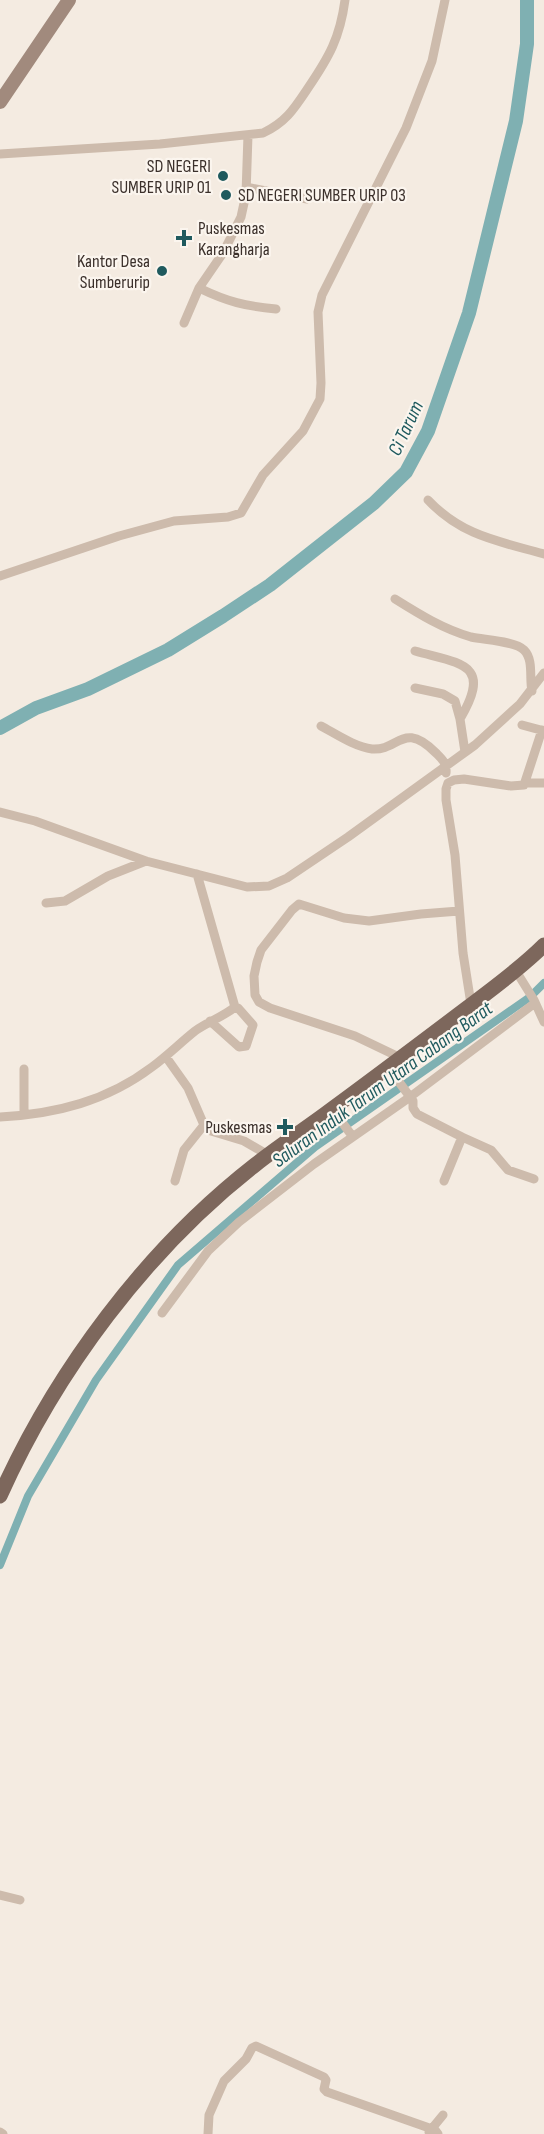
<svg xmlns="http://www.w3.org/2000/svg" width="544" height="2134" viewBox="0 0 544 2134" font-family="'Sofia Sans Condensed',sans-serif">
	<rect width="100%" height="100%" fill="#f4ebe1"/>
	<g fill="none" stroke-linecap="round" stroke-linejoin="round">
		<path stroke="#7fb0b2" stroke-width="8" d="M 0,1565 L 28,1496 L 96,1380 L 178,1265 L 315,1147 L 530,997 L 544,983"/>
		<path stroke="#7fb0b2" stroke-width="14" d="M 0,728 L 36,708 L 88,689 L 168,650 L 223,616 L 270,585 L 374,503 L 406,472 L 428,431 L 469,313 L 516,121 L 527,44 L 527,0"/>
		<path stroke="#cdbbac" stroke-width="9" d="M 0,154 L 160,144 L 263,133 C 286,122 294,109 308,88 C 329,57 340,38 345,0
			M 246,187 L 307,199
			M 199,288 C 228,302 245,306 276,309
			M 184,323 L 199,288 L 223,253 L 241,217 L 246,194 L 248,135
			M 428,500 C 462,536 498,541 544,554
			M 0,576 L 119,536 L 174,521 L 228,517 L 241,513 L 263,475 L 303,431 L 320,399 L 321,383 L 318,312 L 322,295 L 406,128 L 432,61 L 445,0
			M 395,599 C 419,614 443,629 471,637 C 485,640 515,641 524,650 C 534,660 529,678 532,691
			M 415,651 C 461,664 493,663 460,719
			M 415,688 L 443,694 L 455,701 L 460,719 L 465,752
			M 522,725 L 544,731
			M 321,726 C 336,734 355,747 372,749 C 399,751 403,720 436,753 C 442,759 447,763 446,773
			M 525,783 L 544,783
			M 0,812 L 35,821 L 146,861 L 247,887 L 269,886 L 287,878 L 348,837 L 475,745 L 520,704 L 544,673
			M 46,903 L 65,901 L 108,876 L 146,861
			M 516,971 L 534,1000 L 544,1022
			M 471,1004 L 463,953 L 455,855 L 446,800 L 446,789 L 448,783 L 454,780 L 464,779 L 511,786 L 524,785 L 542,730
			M 210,1021 L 239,1047 L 246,1046 L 253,1025 L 238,1008
			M 166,1057 L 188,1088 L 204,1125 L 211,1131 L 244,1141 L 268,1155
			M 401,1058 L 355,1036 L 270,1008 L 259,1002 L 255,995 L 254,976 L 257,962 L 261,950 L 292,910 L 299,904 L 344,918 L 369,921 L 421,914 L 459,911
			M 388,1067 L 413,1101 L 413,1108 L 417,1114 L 462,1137 L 444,1181
			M 24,1069 L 24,1115
			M 332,1109 L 353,1137
			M 0,1117 C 56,1114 107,1101 152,1067 C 167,1056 180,1043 195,1031 C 207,1022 223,1017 235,1007 L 197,874
			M 462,1137 L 491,1150 L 508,1170 L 534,1179
			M 175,1181 L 184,1150 L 204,1125
			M 162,1313 L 208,1251 L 239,1222 L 314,1164 L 410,1097 L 535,1003
			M 0,1895 L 20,1900
			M 0,2132 L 3,2134
			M 429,2132 L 443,2115
			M 208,2134 L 209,2115 L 224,2081 L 246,2059 L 252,2048 L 256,2046 L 324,2077 L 326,2080 L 324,2089 L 327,2092 L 435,2130 L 438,2134"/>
		<path stroke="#a18a7d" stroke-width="14" d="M 0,102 L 69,0"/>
		<path stroke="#7d675c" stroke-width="15" d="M 0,1496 C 56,1371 146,1250 255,1165 C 280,1145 307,1128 332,1109 C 377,1076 422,1042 467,1008 C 493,988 520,969 544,945"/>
	</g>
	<g fill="#1f5a5e" stroke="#fbf5ee" stroke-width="2">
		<circle cx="223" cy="176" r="6"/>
		<circle cx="226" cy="195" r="6"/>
		<path d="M181 229h6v6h6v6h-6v6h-6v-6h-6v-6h6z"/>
		<circle cx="162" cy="271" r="6"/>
		<path d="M282 1118h6v6h6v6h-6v6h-6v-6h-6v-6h6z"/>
	</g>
	<g text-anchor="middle" stroke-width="4.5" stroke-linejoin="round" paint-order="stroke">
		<g font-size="18" fill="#3b302b" stroke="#fbf5ee" text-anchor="end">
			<text x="211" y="172">SD NEGERI<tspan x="211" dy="21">SUMBER URIP 01</tspan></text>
			<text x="238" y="201" text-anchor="start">SD NEGERI SUMBER URIP 03</text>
			<text x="198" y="234" text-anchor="start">Puskesmas<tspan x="198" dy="21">Karangharja</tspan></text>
			<text x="150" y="267">Kantor Desa<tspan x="150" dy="21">Sumberurip</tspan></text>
			<text x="272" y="1133">Puskesmas</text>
		</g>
		<g font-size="20" font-style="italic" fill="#1f5a5e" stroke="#fbf5ee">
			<text transform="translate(405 428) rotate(-65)" y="7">Ci Tarum</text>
			<text transform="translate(382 1084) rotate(-36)" y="7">Saluran Induk Tarum Utara Cabang Barat</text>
		</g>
	</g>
</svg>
